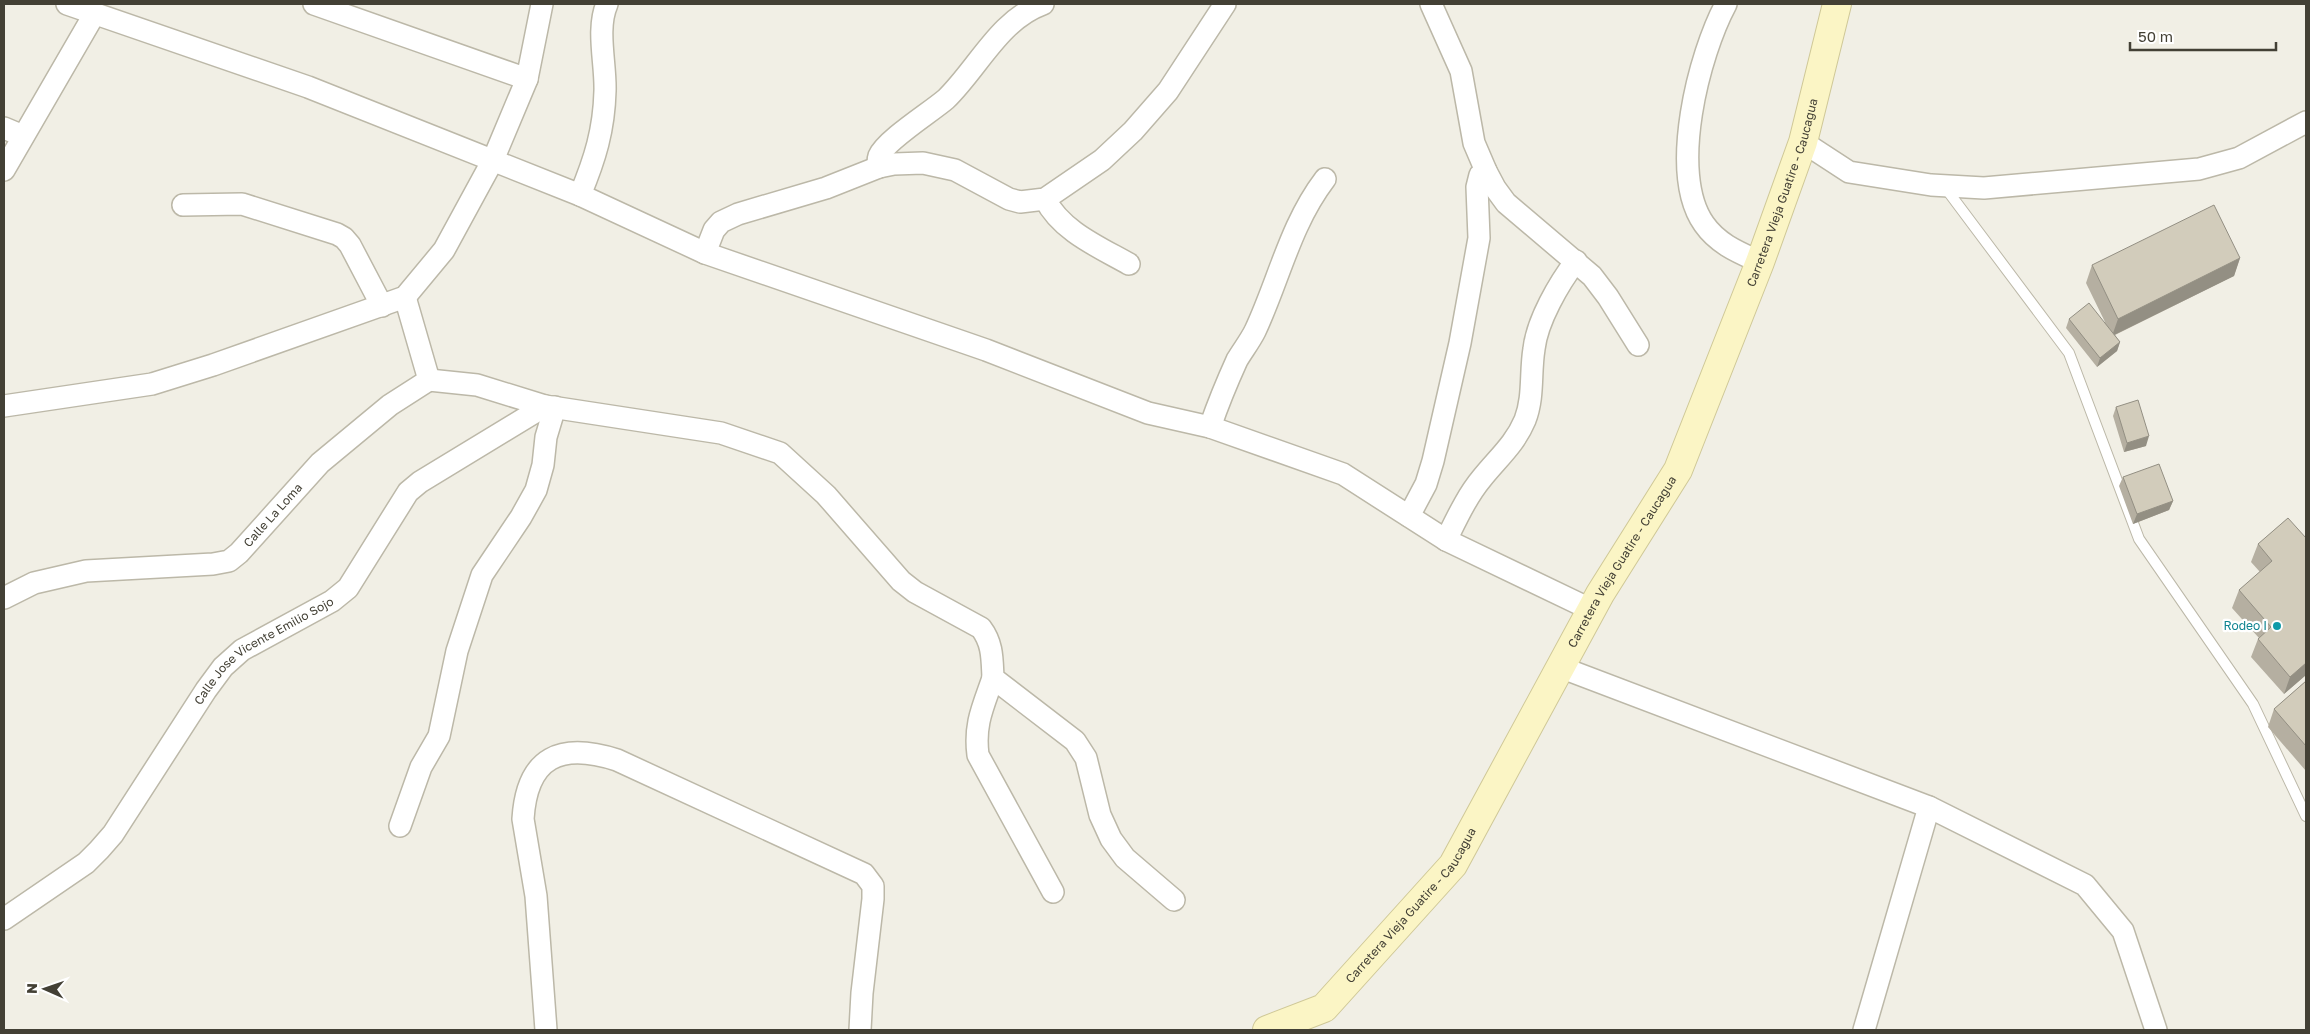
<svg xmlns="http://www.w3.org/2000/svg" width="2310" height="1034" viewBox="0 0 2310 1034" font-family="'Golos Text',sans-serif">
	<rect width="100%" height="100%" fill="#f1efe5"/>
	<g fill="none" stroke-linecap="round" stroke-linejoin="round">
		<g stroke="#bcb8a8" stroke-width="12">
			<path id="service" d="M 1944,186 L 2069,353 L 2139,539 L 2253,704 L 2306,816"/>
		</g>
		<g stroke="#bcb8a8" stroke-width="24">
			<g id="minor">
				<path d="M 67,4 L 308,87 L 580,195 L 705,253 L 986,350 L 1148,413 L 1210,427 L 1343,474 L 1446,540 L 1592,610"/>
				<path d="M 314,4 L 527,79"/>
				<path d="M 1431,4 L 1461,71 L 1474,143 L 1486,171 L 1495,188 L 1506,203 L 1592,276 L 1608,297 L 1638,345"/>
				<path d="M 1726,4 C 1699,54 1668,173 1704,224 C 1718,244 1738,252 1760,262"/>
				<path d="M 4,128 L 23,136"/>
				<path d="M 1803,142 L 1849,172 L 1931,185 L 1984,188 L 2199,169 L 2239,158 L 2306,122"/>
				<path d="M 879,167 C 878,163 878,159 879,156 C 886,140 931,112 946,99 C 978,68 999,20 1043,4"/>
				<path d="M 4,170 L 95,13"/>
				<path d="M 580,195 C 595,159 604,130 605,91 C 606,64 596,29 607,4"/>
				<path d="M 1045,199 C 1061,231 1099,247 1129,264"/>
				<path d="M 183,205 L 242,204 L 337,234 L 344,238 L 350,245 L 382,306"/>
				<path d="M 705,253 L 714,230 L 721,222 L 738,214 L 826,188 L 879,167 L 894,164 L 923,163 L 955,170 L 1009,199 L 1020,202 L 1045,199 L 1102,160 L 1133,131 L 1168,91 L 1225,4"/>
				<path d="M 429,380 L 477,385 L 545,406 L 721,433 L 780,453 L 826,495 L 901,581 L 915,592 L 981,628 C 993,644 992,659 993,678 L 1075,741 L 1086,758 L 1100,815 L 1111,839 L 1125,858 L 1174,900"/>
				<path d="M 4,406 L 152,384 L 213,365 L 405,297 L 444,250 L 493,160 L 527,79 L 542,4"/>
				<path d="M 1210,427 C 1218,404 1227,382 1237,360 C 1243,350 1250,341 1255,331 C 1279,280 1290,225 1325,179"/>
				<path d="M 1409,516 L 1426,484 L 1433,461 L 1460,343 L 1479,238 L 1477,187 L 1480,175 L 1486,171"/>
				<path d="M 1446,540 C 1457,518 1467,496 1482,478 C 1498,458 1515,444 1525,420 C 1534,397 1530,373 1534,349 C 1537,321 1559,283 1576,261"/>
				<path id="s1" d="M 4,598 L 34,583 L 86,571 L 213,564 L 229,561 L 239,553 L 320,463 L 390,405 L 429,380 L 405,297"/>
				<path d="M 1560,667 L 1929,807 L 2085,885 L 2123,931 L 2156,1030"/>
				<path d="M 993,678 C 983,707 974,724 978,755 L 1053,892"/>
				<path d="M 400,826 L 421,767 L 439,736 L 457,651 L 482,575 L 521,517 L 536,490 L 543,465 L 546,437 L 555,407"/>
				<path id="s2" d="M 4,919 L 86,863 L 99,850 L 113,834 L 206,690 L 223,667 L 242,650 L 332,601 L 348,588 L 408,492 L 420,482 L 545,406"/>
				<path d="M 546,1030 L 536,896 L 523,819 C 527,756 561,742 617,760 L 864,874 L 873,886 L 873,899 L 862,993 L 860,1030"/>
				<path d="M 1864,1030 L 1929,807"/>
			</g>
		</g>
		<g stroke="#cfc897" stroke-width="30">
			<g id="secondary">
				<path id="s3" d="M 1267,1030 L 1324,1008 L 1453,865 L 1600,594 L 1678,470 L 1760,262 L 1803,142 L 1837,4"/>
			</g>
		</g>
		<use href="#service" stroke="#fff" stroke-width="10"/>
		<use href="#minor" stroke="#fff" stroke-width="21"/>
		<use href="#secondary" stroke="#fbf5c5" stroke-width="28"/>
	</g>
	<path fill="#b5afa1" d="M 2240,258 L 2234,276 L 2115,335 L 2120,342 L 2117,351 L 2097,367 L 2066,328 L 2069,319 L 2105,322 L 2086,283 L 2092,265 Z
		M 2116,407 L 2146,446 L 2124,452 L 2113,416 Z
		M 2123,477 L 2173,501 L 2169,510 L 2133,524 L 2119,486 Z
		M 2288,518 L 2306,675 L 2284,694 L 2251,657 L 2258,639 L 2259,638 L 2232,608 L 2239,590 L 2260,572 L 2251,562 L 2258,544 Z
		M 2306,681 L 2306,771 L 2268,727 L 2274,709 Z"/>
	<path fill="#938f83" d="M 2240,258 L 2234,276 L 2112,336 L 2118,319 Z
		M 2120,342 L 2117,351 L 2097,367 L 2100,358 Z
		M 2149,436 L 2146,446 L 2124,452 L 2127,443 Z
		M 2173,501 L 2169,510 L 2133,524 L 2137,514 Z
		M 2306,663 L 2306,675 L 2284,694 L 2290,677 Z"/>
	<path fill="#d2ccbb" stroke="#938f83" d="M 2214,205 L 2240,258 L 2118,319 L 2092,265 Z
		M 2089,303 L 2120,342 L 2100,358 L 2069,319 Z
		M 2138,400 L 2149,436 L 2127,443 L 2116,407 Z
		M 2159,464 L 2173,501 L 2137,514 L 2123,477 Z
		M 2288,518 L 2306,538 L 2306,663 L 2290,677 L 2258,639 L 2271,627 L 2239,590 L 2272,561 L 2258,544 Z
		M 2306,681 L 2306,746 L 2274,709 Z"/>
	<circle fill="#0f9aa8" stroke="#fff" stroke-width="2" cx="2277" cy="626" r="5"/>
	<g text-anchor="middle" stroke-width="4.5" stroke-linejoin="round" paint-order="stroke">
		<g font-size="12" fill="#434035" stroke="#fff">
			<text dy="4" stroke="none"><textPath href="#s3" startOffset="1005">Carretera Vieja Guatire - Caucagua</textPath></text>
			<text dy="4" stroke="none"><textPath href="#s1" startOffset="294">Calle La Loma</textPath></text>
			<text dy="4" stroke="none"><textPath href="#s3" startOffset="601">Carretera Vieja Guatire - Caucagua</textPath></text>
			<text dy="4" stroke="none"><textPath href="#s2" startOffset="381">Calle Jose Vicente Emilio Sojo</textPath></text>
			<text dy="4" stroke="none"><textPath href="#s3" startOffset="196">Carretera Vieja Guatire - Caucagua</textPath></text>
		</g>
		<g font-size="12" fill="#0d838f" stroke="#fff" text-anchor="end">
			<text x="2267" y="630">Rodeo I</text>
		</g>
	</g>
	<rect width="2310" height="1034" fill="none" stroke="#434035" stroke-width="10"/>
	<g transform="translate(45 989) rotate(272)" stroke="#ffffff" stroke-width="4" paint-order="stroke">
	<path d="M0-4L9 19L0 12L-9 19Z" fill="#434035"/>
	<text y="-8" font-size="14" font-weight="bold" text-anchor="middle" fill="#434035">N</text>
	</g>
	<path d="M2130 42v8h146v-8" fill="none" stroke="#434035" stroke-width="2.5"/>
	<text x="2138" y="42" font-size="15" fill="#434035" stroke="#ffffff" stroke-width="4" paint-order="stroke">50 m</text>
</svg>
